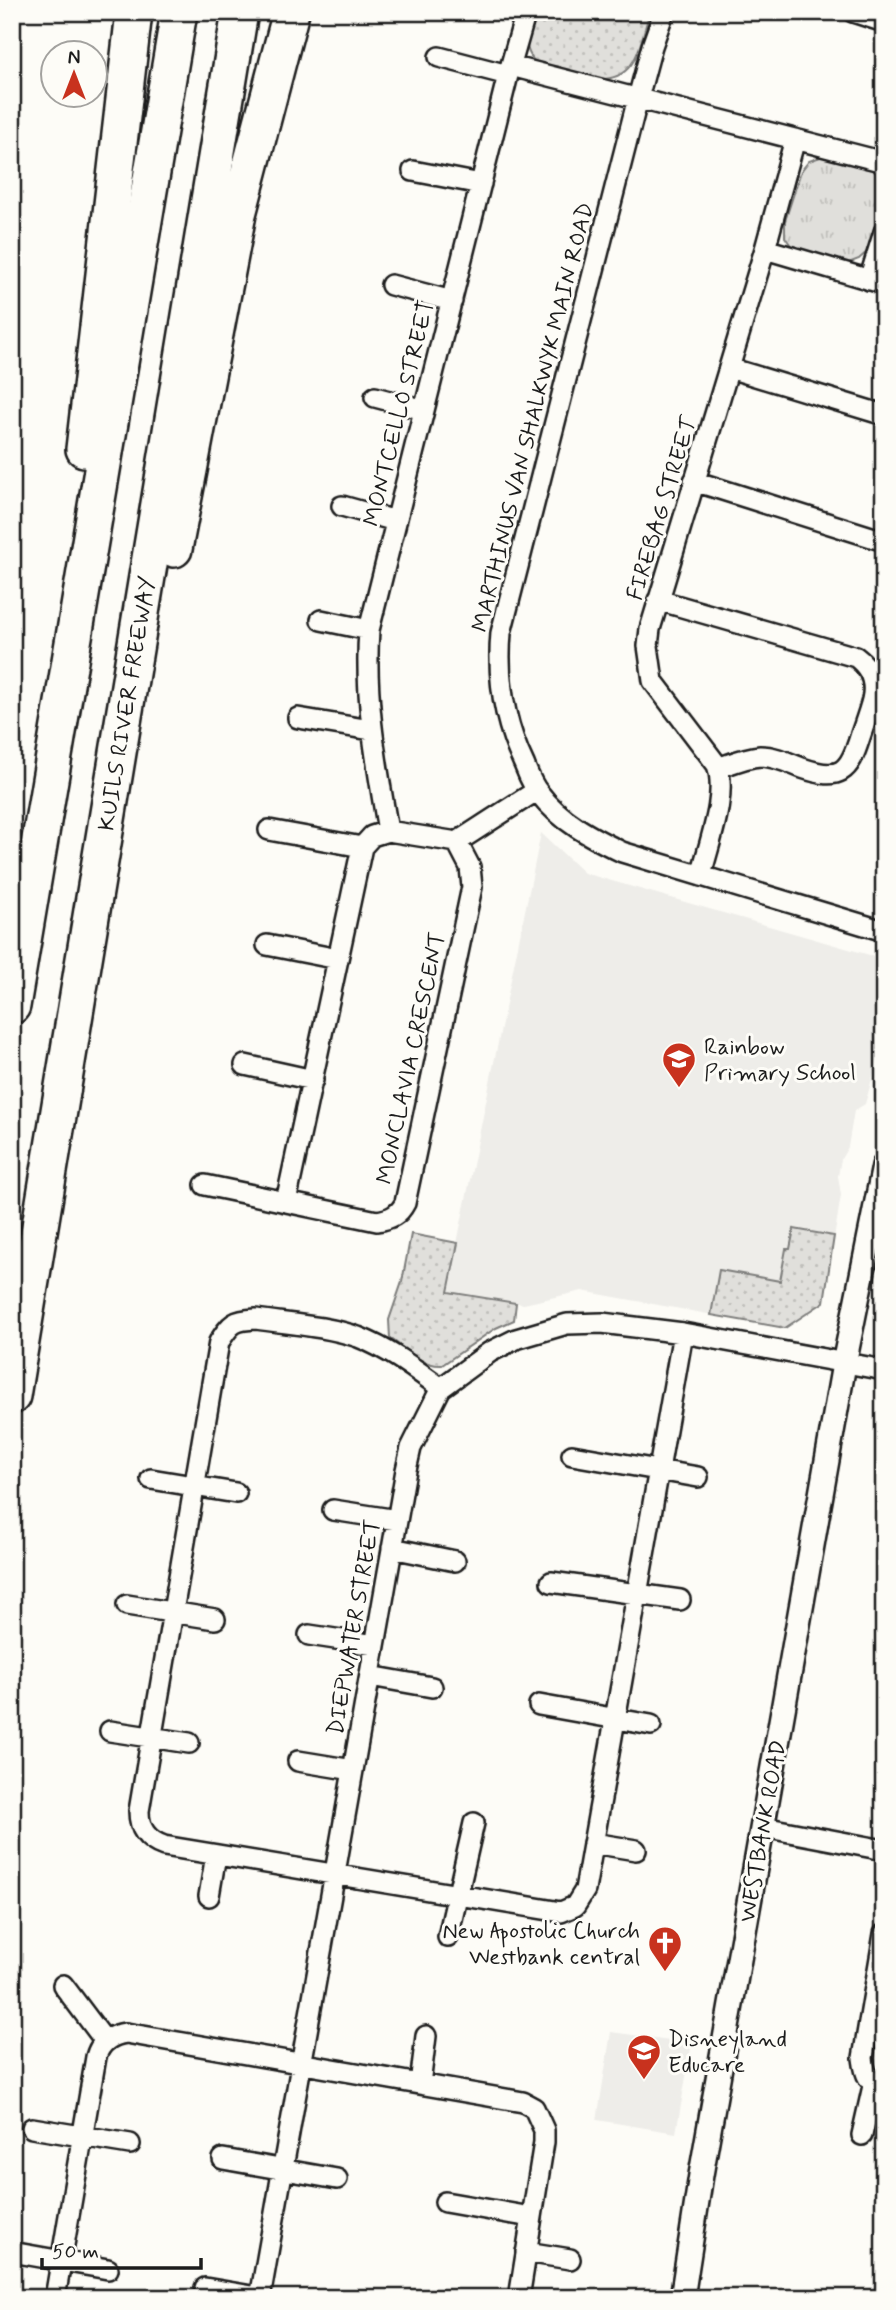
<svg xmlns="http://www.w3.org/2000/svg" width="896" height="2310" viewBox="0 0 896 2310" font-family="Mynerve,sans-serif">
	<defs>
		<pattern id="grass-tufts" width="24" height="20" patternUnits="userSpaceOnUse" patternTransform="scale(1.75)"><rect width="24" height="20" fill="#e0dfdb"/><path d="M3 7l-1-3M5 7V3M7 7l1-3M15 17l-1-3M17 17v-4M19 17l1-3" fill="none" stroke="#c0bfbb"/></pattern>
		<pattern id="park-dots" width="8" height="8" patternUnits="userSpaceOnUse" patternTransform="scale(1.75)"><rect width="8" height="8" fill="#e0dfdb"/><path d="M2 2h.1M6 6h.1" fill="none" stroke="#c0bfbb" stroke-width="1.8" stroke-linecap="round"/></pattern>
	</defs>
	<rect width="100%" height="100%" fill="#fdfcf7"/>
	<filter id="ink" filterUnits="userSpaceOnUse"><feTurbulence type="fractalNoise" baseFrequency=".0143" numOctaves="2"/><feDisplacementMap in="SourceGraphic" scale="14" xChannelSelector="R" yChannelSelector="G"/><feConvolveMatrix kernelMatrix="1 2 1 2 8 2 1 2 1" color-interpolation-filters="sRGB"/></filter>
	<g filter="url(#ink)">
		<path fill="#eeede9" d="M 541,833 L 584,873 L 873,956 L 884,975 L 884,1037 L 865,1104 L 854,1111 L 848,1147 L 841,1159 L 838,1176 L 841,1195 L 824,1302 L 785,1328 L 582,1291 L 524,1304 L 447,1292 Z
			M 611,2032 L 692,2043 L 676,2133 L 597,2120 Z"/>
		<path fill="url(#grass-tufts)" stroke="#7e7e7c" stroke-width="2" d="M 823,156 L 871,168 L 881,178 L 884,185 L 884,199 L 869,250 L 859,259 L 846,264 L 792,247 L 785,237 L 785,221 L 801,171 L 809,161 Z"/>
		<path fill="url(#park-dots)" stroke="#7e7e7c" stroke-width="2" d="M 534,12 L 650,12 C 639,43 639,81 597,79 L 536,63 C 520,46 528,32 534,12 Z
			M 794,1229 L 834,1236 L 824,1302 L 785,1328 L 711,1315 L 719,1270 L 780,1281 L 786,1249 L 790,1249 Z
			M 411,1234 L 458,1243 L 448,1292 L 516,1303 L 514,1320 L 496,1328 L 442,1365 C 422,1366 405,1349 390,1338 L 389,1320 L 402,1282 Z"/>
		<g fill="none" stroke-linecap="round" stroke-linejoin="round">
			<g stroke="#1c1c1c" stroke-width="24">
				<path id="minor" d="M 664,12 L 652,46 L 638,98 L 501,633 C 497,679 504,722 524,764 C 528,774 532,785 539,793 C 560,821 591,837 622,852 L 884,931
					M 853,12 L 884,22
					M 439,57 L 508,75
					M 511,66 L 884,162
					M 413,171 L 481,184
					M 765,249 L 884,284
					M 869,280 L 884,232
					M 391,285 L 452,301
					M 729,368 L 884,415
					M 375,397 L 424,410
					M 694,481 L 884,541
					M 342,506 L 396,521
					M 658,600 L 856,657 C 871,668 876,683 872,700 C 869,712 864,725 860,737 C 849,773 840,781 802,768 C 789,763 775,756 760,756 C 746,757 732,763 718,768
					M 321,620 L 369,630
					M 298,718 L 371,730
					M 269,830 L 362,847
					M 388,831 C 377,765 364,698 369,630 L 508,75 L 526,12
					M 457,842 L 388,831 L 372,836 L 362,847 L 286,1202 L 377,1221 C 390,1219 399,1215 405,1203 L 472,887 L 470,867 L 457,842 L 536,791
					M 701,876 C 708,845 728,796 717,765 L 653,681 L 648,646 L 650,629 L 765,249 L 795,139
					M 267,945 L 338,959
					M 245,1065 L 313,1080
					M 205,1185 L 286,1202
					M 441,1388 C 415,1369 389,1349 358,1337 C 326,1326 289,1324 256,1319 C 234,1320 231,1323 219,1342 L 139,1811 C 139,1829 147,1840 164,1846 L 561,1912 L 575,1906 L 585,1890 L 683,1333
					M 572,1455 L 698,1477
					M 151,1479 L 236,1493
					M 333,1510 L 397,1520
					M 392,1548 L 455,1561
					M 551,1582 L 680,1600
					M 127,1605 L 215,1619
					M 309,1635 L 375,1645
					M 370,1676 L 432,1687
					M 539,1705 L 651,1725
					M 110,1731 L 189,1743
					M 298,1761 L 353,1770
					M 763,1827 L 884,1850
					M 593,1843 L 636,1850
					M 209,1896 L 216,1855
					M 884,1934 L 863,2058 C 865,2074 868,2084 884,2089
					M 448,1937 L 474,1823
					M 63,1985 L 105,2041
					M 420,2084 L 426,2036
					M 32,2128 L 130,2144
					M 862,2135 L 873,2086
					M 223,2159 L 337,2179
					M 445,2202 L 531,2217
					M 526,2252 L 570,2259
					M 17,2253 L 108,2269
					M 205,2288 L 263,2298
					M 55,2298 L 96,2057 C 100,2042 111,2035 126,2033 L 523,2102 L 534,2108 L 544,2130 L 544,2142 L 519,2298
					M 260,2298 L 406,1470 L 411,1448 L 441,1388 L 490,1352 L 516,1339 L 567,1324 L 602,1323 L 683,1333 L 884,1370"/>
			</g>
			<g stroke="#1c1c1c" stroke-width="28">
				<path id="tertiary" d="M 682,2298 L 701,2175 L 844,1364 L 884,1166"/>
			</g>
			<g stroke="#1c1c1c" stroke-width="40">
				<g id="motorway">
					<path d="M 84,449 L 134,12"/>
					<path d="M 174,549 L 238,214 L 291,12"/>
					<path d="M 12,1006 L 179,12"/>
					<path id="s1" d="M 12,1396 L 240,12"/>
				</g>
			</g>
			<use href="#minor" stroke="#fdfcf7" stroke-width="19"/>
			<use href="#tertiary" stroke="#fdfcf7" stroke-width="23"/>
			<use href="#motorway" stroke="#fdfcf7" stroke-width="35"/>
		</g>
	</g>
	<defs>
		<g id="school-pin" transform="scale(1.75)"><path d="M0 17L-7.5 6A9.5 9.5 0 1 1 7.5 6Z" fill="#c8321e" stroke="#fdfcf7"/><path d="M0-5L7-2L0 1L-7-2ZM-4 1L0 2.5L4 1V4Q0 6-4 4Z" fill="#fff"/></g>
		<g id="church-pin" transform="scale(1.75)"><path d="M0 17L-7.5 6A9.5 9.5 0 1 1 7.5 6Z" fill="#c8321e" stroke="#fdfcf7"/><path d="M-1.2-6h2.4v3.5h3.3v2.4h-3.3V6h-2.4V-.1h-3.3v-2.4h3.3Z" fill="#fff"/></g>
	</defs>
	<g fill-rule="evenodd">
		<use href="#school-pin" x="679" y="1059"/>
		<use href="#church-pin" x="665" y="1943"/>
		<use href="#school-pin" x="644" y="2051"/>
	</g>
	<g text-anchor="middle" stroke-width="6" stroke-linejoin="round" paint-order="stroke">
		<g font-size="23" fill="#1c1c1c" stroke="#fdfcf7">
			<text transform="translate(398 413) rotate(-76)" y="8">MONTCELLO STREET</text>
			<text transform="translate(532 417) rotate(-76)" y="8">MARTHINUS VAN SHALKWYK MAIN ROAD</text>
			<text transform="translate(661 508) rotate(-73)" y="8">FIREBAG STREET</text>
			<text dy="8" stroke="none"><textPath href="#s1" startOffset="702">KUILS RIVER FREEWAY</textPath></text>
			<text transform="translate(410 1058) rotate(-78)" y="8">MONCLAVIA CRESCENT</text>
			<text transform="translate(353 1627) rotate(-80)" y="8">DIEPWATER STREET</text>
			<text transform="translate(762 1831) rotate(-80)" y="8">WESTBANK ROAD</text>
		</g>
		<g font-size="23" fill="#1c1c1c" stroke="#fdfcf7" text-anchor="start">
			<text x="704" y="1054">Rainbow<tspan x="704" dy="26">Primary School</tspan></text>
			<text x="640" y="1938" text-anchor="end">New Apostolic Church<tspan x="640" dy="26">Westbank central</tspan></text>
			<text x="668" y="2046">Disneyland<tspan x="668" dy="26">Educare</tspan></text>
		</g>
	</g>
	<rect width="896" height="2310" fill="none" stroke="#fdfcf7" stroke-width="42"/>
	<rect x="21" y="21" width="854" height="2268" fill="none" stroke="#1c1c1c" stroke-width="2.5" filter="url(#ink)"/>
	<g transform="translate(74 74)"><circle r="33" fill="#fdfcf7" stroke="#a3a29f" stroke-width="2"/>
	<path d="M0-5L12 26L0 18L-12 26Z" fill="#c8321e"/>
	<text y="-10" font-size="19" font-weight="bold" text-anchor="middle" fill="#1c1c1c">N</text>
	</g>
	<path d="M42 2258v10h159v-10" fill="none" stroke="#1c1c1c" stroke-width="3.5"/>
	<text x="52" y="2258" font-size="21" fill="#1c1c1c" stroke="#fdfcf7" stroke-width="5" paint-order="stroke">50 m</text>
</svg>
